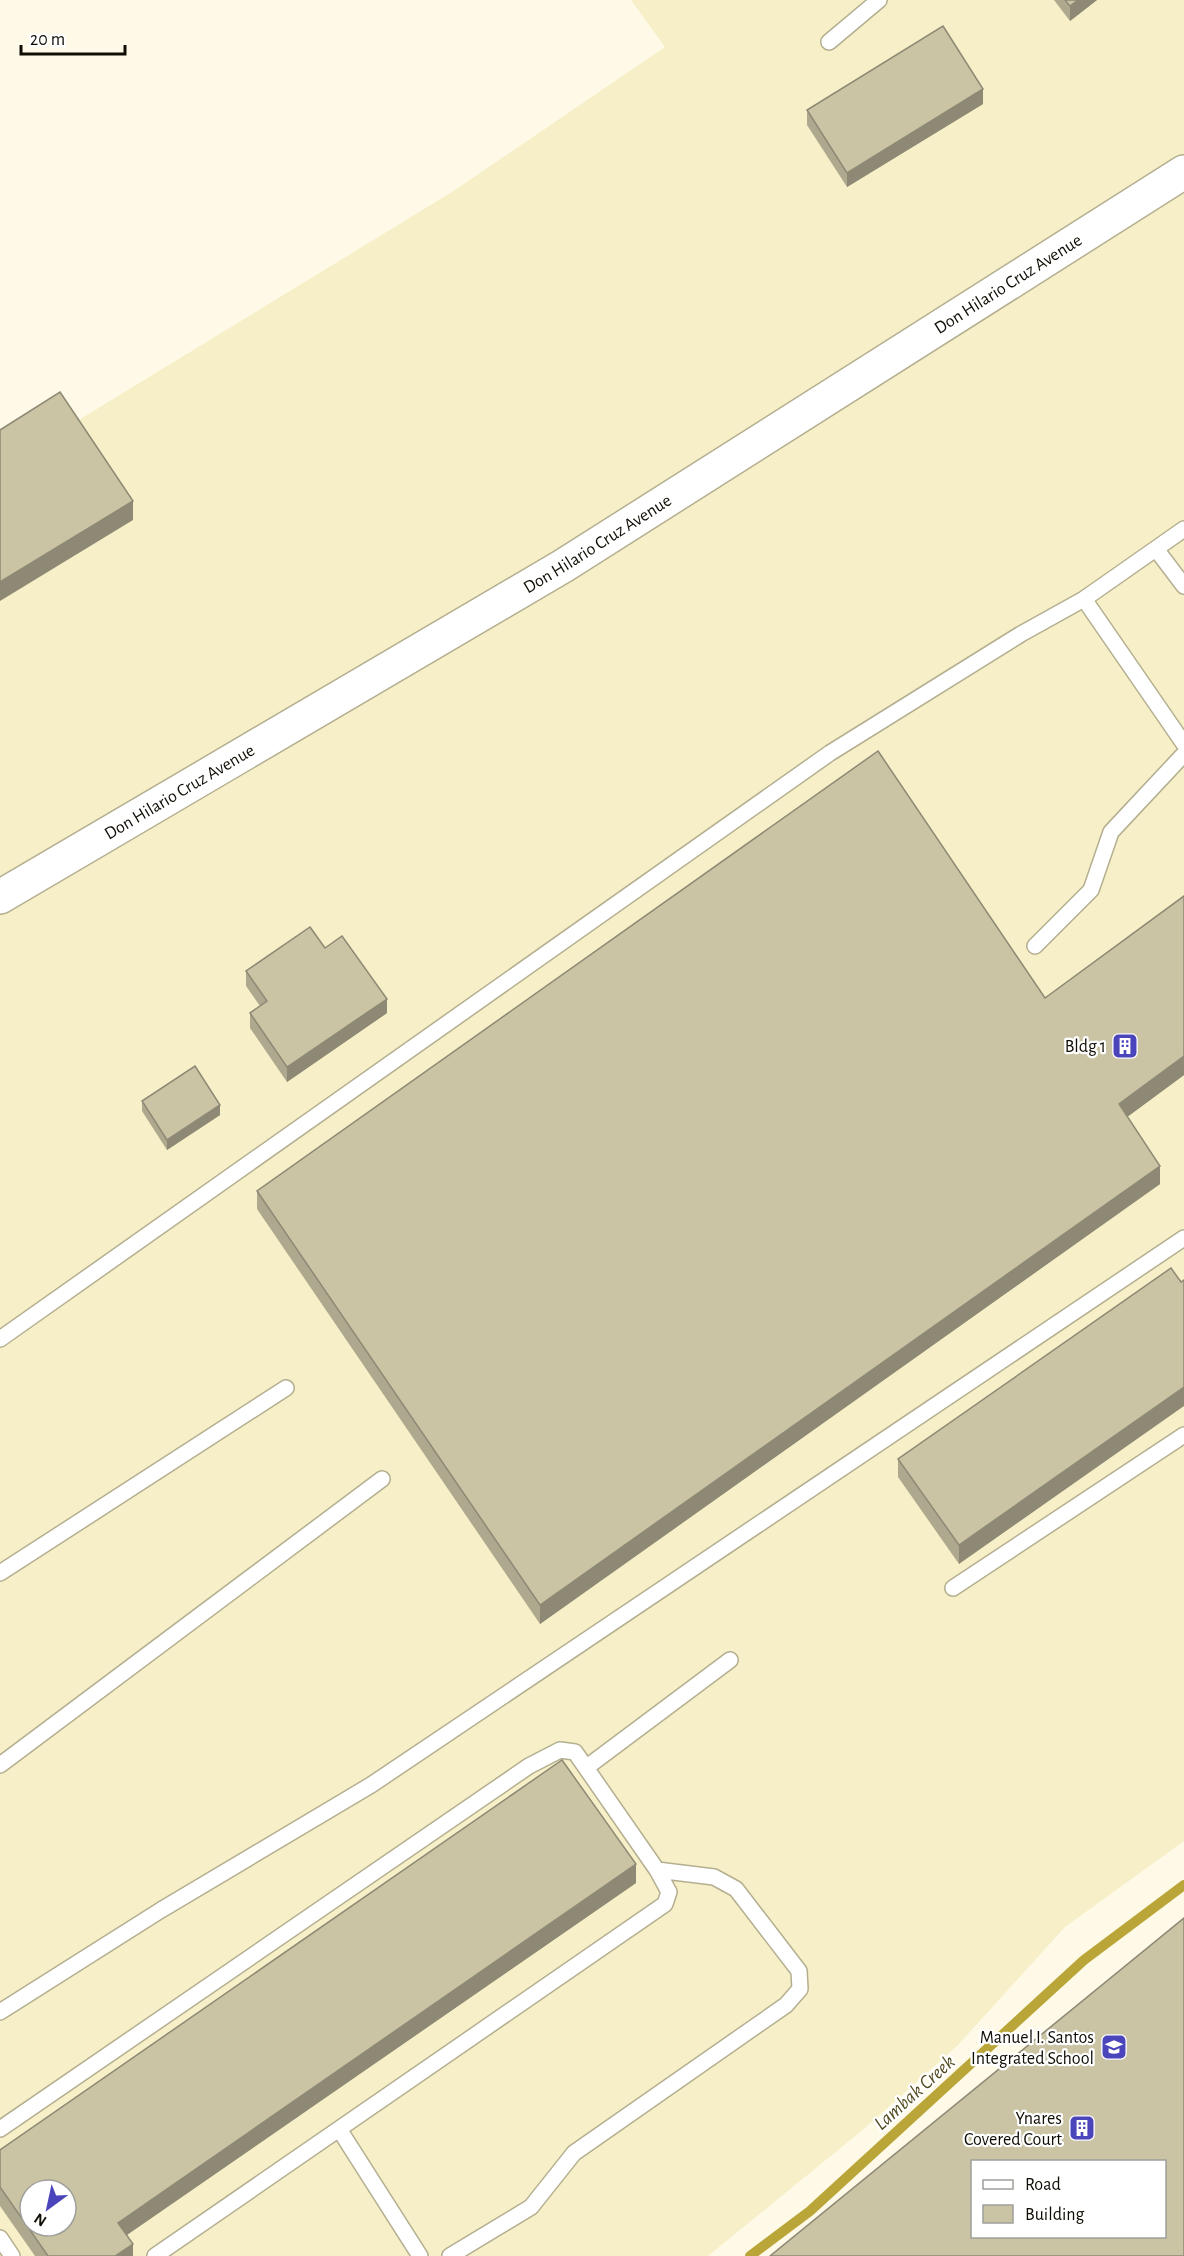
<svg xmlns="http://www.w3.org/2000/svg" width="1184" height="2256" viewBox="0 0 1184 2256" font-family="'Alegreya Sans',sans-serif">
	<rect width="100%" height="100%" fill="#fefae7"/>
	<path fill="#f6efc7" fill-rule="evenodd" d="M 631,0 L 1184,0 L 1184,1841 L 1065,1927 L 957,2046 L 865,2128 L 708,2256 L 0,2256 L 0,468 L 452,192 L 665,47 ZM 30,2190 L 66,2190 L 66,2226 L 30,2226 Z"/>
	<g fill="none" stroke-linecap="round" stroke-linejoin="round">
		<path stroke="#b9a538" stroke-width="10" d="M 750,2256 L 810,2211 L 1084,1960 L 1184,1885"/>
		<g stroke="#b4af90" stroke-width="18">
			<path id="service" d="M 829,42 L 879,0
				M 1156,549 L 1184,586
				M 1084,599 L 1184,744
				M 1035,946 L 1091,890 L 1111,832 L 1184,754
				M 0,1339 L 830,753 L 1021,634 L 1084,599 L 1184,529
				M 0,1573 L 286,1388
				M 953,1588 L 1184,1435
				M 0,1765 L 382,1479
				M 587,1767 L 730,1660
				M 0,2012 L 161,1910 L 371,1785 L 1184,1238
				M 0,2129 L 529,1766 L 560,1750 L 575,1752 L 657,1870 L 669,1892 L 665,1904 L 155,2256
				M 339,2129 L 420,2256
				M 0,2238 L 12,2256
				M 450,2256 L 531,2207 L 574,2153 L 786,2005 L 800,1989 L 799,1971 L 736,1889 L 714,1877 L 657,1870"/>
		</g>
		<g stroke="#b4af90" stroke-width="36">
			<g id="tertiary">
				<path id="s1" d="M 0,897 L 563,566 L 1184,172"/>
			</g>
		</g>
		<use href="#service" stroke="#fff" stroke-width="15"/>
		<use href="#tertiary" stroke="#fff" stroke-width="33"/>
	</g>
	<path fill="#aea98e" d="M 1054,0 L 1097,0 L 1070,21 Z
		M 983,104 L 847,187 L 807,125 L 807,110 Z
		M 1184,896 L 1184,1075 L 1127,1117 L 1160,1184 L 540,1624 L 257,1209 L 257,1191 L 1045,998 Z
		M 325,948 L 387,1013 L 287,1082 L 250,1028 L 250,1013 L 260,1006 L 246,986 L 246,971 Z
		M 142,1101 L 220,1115 L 167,1150 L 142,1111 Z
		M 1171,1268 L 959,1564 L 898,1477 L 898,1459 Z
		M 636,1883 L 127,2235 L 133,2256 L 35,2256 L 0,2206 L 0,2150 Z"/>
	<path fill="#8d8974" d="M 1078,0 L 1097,0 L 1070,21 L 1070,6 Z
		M 983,89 L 983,104 L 847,187 L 847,173 Z
		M 133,501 L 133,520 L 0,601 L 0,582 Z
		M 387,999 L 387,1013 L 287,1082 L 287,1067 Z
		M 1184,1056 L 1184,1075 L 1119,1123 L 1119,1104 Z
		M 220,1105 L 220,1115 L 167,1150 L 167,1140 Z
		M 1160,1166 L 1160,1184 L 540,1624 L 540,1605 Z
		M 1184,1387 L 1184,1406 L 959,1564 L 959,1545 Z
		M 636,1864 L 636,1883 L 118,2241 L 118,2223 Z
		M 133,2244 L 133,2256 L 115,2256 Z"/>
	<path fill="#cac4a5" stroke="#8d8974" stroke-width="1.5" fill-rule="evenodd" d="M 1065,0 L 1078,0 L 1070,6 Z
		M 943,26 L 983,89 L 847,173 L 807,110 Z
		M 60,392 L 133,501 L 0,582 L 0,430 Z
		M 878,751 L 1045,998 L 1184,896 L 1184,1056 L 1119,1104 L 1160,1166 L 540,1605 L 257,1191 Z
		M 310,927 L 325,948 L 342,936 L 387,999 L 287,1067 L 250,1013 L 267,1001 L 246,971 Z
		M 195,1066 L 220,1105 L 167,1140 L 142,1101 Z
		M 1171,1268 L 1181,1282 L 1184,1280 L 1184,1387 L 959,1545 L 898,1459 Z
		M 562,1760 L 636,1864 L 118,2223 L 133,2244 L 115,2256 L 48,2256 L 0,2187 L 0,2150 ZM 30,2190 L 66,2190 L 66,2226 L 30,2226 Z
		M 1184,1918 L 1184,2256 L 770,2256 ZM 972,2162 L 1164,2162 L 1164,2236 L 972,2236 Z"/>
	<defs>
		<g id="building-square" transform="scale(1.35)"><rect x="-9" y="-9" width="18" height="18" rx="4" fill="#4b45bc" stroke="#fff"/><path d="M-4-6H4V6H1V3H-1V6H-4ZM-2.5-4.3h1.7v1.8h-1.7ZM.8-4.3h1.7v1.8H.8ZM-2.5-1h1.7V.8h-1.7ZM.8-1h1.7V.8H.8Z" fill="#fff"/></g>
		<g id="school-square" transform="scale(1.35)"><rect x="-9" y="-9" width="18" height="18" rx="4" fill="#4b45bc" stroke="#fff"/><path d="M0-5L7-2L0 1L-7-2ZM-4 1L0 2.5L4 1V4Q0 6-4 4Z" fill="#fff"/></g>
	</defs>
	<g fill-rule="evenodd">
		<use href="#building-square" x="1125" y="1046"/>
		<use href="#school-square" x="1114" y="2047"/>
		<use href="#building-square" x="1082" y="2128"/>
	</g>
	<g text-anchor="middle" stroke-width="4.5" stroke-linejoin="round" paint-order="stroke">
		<g font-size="18" fill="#100e04" stroke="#fff">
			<text dy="6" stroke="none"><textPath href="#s1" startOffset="1180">Don Hilario Cruz Avenue</textPath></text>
			<text dy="6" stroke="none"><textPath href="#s1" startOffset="694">Don Hilario Cruz Avenue</textPath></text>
			<text dy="6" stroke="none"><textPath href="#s1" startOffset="208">Don Hilario Cruz Avenue</textPath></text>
		</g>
		<g font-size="18" fill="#100e04" stroke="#fff" text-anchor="end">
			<text x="1106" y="1052">Bldg 1</text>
			<text x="1094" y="2043">Manuel I. Santos<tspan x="1094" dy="21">Integrated School</tspan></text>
			<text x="1062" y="2124">Ynares<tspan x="1062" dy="21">Covered Court</tspan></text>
		</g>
		<g font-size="20" font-style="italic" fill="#544c20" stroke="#fff">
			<text transform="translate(914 2092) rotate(-42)" y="7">Lambak Creek</text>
		</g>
	</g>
	<rect x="971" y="2160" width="195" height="78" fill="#ffffff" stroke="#9f9f9b" stroke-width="1.5"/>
	<rect x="983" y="2180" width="30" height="9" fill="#ffffff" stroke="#9f9f9b" stroke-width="1.5"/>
	<text x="1025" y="2190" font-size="18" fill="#100e04">Road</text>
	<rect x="983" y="2205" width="30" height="18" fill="#cac4a5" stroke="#9f9f9b" stroke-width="1.5"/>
	<text x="1025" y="2220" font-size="18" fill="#100e04">Building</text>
	<g transform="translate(48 2208) rotate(213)"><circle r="28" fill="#ffffff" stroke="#9f9f9b" stroke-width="1.5"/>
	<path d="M0-4.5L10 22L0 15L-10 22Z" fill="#4b45bc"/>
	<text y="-9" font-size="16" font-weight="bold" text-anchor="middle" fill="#100e04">N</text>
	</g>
	<path d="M21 45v9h104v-9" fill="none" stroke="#100e04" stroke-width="3"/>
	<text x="30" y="45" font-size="18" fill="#100e04" stroke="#ffffff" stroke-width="4.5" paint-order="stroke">20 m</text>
</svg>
